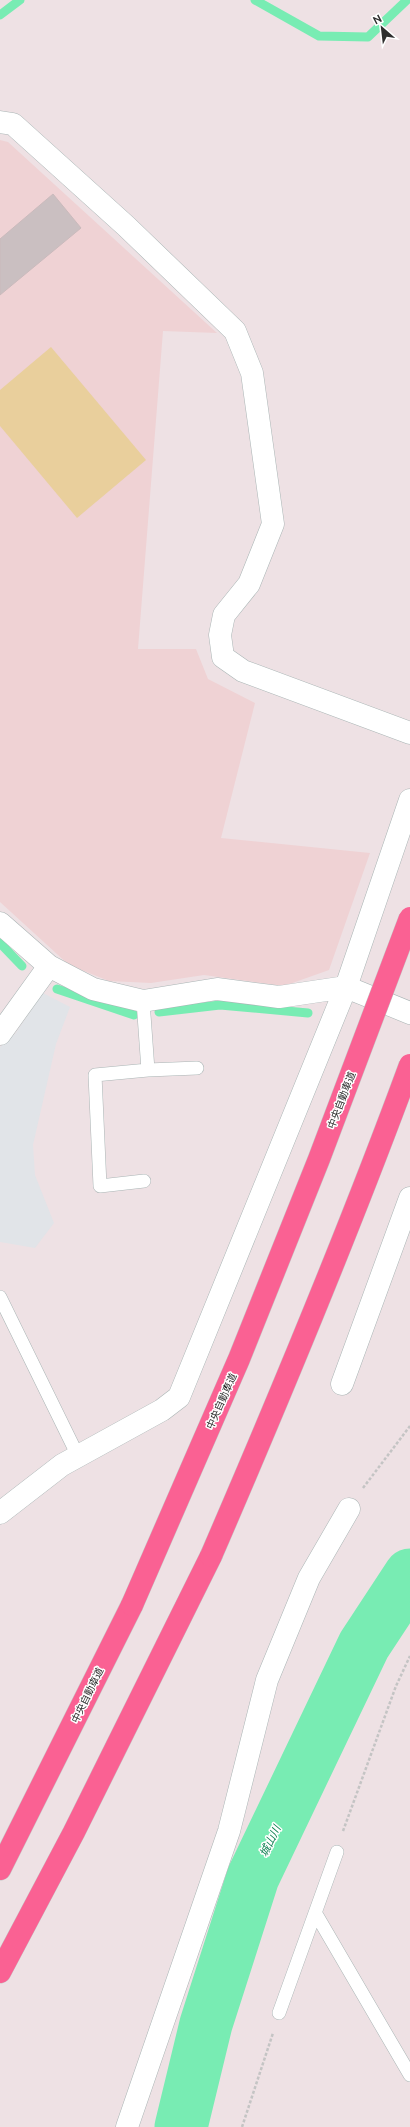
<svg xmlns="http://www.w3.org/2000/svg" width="410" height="2127" viewBox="0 0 410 2127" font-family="Ubuntu,'Noto Sans JP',sans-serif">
	<rect width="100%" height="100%" fill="#eee1e4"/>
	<path fill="#e1e4e8" d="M 43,993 L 70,1007 L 56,1044 L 33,1145 L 35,1175 L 54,1223 L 35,1248 L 0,1242 L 0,1047 L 15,1034 Z"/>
	<path fill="#efd2d4" d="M 0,140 L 8,142 L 217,333 L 163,331 L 138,649 L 196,649 L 208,679 L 255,703 L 221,838 L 370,853 L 329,970 L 284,986 L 204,975 L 151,983 L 109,981 L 69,965 L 0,902 Z"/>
	<path fill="#e9cf9c" d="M 51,347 L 146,460 L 77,518 L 0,426 L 0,390 Z"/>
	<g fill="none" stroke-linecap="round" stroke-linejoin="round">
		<path stroke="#78ecb3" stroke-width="9" d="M 255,0 L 319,36 L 368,37 L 407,0
			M 0,15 L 20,0
			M 0,943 L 22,966
			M 57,989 L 134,1015
			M 159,1012 L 220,1005 L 308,1013"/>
		<path stroke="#78ecb3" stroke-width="53" d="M 181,2127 L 206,2024 L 253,1877 L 364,1645 L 410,1575"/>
	</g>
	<path fill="#cabfc1" stroke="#cababc" d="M 53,194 L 81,228 L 0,295 L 0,239 Z"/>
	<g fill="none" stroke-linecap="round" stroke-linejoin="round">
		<g stroke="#aab5b5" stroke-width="14">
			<path id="lane" d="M 143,1001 L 148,1070 L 197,1068
				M 144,1181 L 100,1186 L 95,1075 L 148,1070
				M 0,1297 L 78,1456
				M 316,1914 L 410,2075
				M 279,2013 L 337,1852"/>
		</g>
		<g stroke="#aab5b5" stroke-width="23">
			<path id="street" d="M 0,122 L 13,124 L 126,226 L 235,331 L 252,373 L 273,524 L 249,584 L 224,615 L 220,635 L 223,657 L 243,671 L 410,733
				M 0,923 L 49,966 L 93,989 L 143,1001 L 217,989 L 279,997 L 346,987 L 410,800
				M 0,1034 L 49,966
				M 342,1384 L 410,1198
				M 0,1513 L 62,1465 L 162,1410 L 179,1397 L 346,987 L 410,1013
				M 127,2127 L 229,1831 L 267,1680 L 309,1578 L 349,1509"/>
		</g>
		<g stroke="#c4c4c4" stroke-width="23">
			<path id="highway" d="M 0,1869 L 132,1605
				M 0,1972 L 74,1832 L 211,1556"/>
		</g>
		<path stroke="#c4c4c4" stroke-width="2.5" stroke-dasharray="3 2" stroke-linecap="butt" d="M 363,1488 L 410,1426
			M 343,1831 L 396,1686 L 410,1656
			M 242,2127 L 273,2033"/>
		<use href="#lane" stroke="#fff" stroke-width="13"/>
		<use href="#street" stroke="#fff" stroke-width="22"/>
		<use href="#highway" stroke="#fa6193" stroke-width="22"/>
		<g stroke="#c4c4c4" stroke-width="23" stroke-linecap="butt">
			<path id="highway-bridge" d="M 211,1556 C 281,1394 349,1231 410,1065
				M 132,1605 L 239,1359 L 319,1159 L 410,918"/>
		</g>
		<use href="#highway-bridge" stroke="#fa6193" stroke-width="22"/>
	</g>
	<g text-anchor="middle" stroke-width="3" stroke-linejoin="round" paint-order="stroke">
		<g font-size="10" fill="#2e2e2e" stroke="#fff">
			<text transform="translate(341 1100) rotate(-69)" y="4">中央自動車道</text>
			<text transform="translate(221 1401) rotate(-66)" y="4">中央自動車道</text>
			<text transform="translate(87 1695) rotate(-64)" y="4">中央自動車道</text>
		</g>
		<g font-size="11" font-style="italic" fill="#118253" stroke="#fff">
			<text transform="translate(270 1841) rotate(-64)" y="4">城山川</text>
		</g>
	</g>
	<g transform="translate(382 28) rotate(332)" stroke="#ffffff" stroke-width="3" paint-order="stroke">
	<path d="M0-3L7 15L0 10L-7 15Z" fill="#2e2e2e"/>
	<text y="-6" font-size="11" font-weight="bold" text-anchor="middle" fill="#2e2e2e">N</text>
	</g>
</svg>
